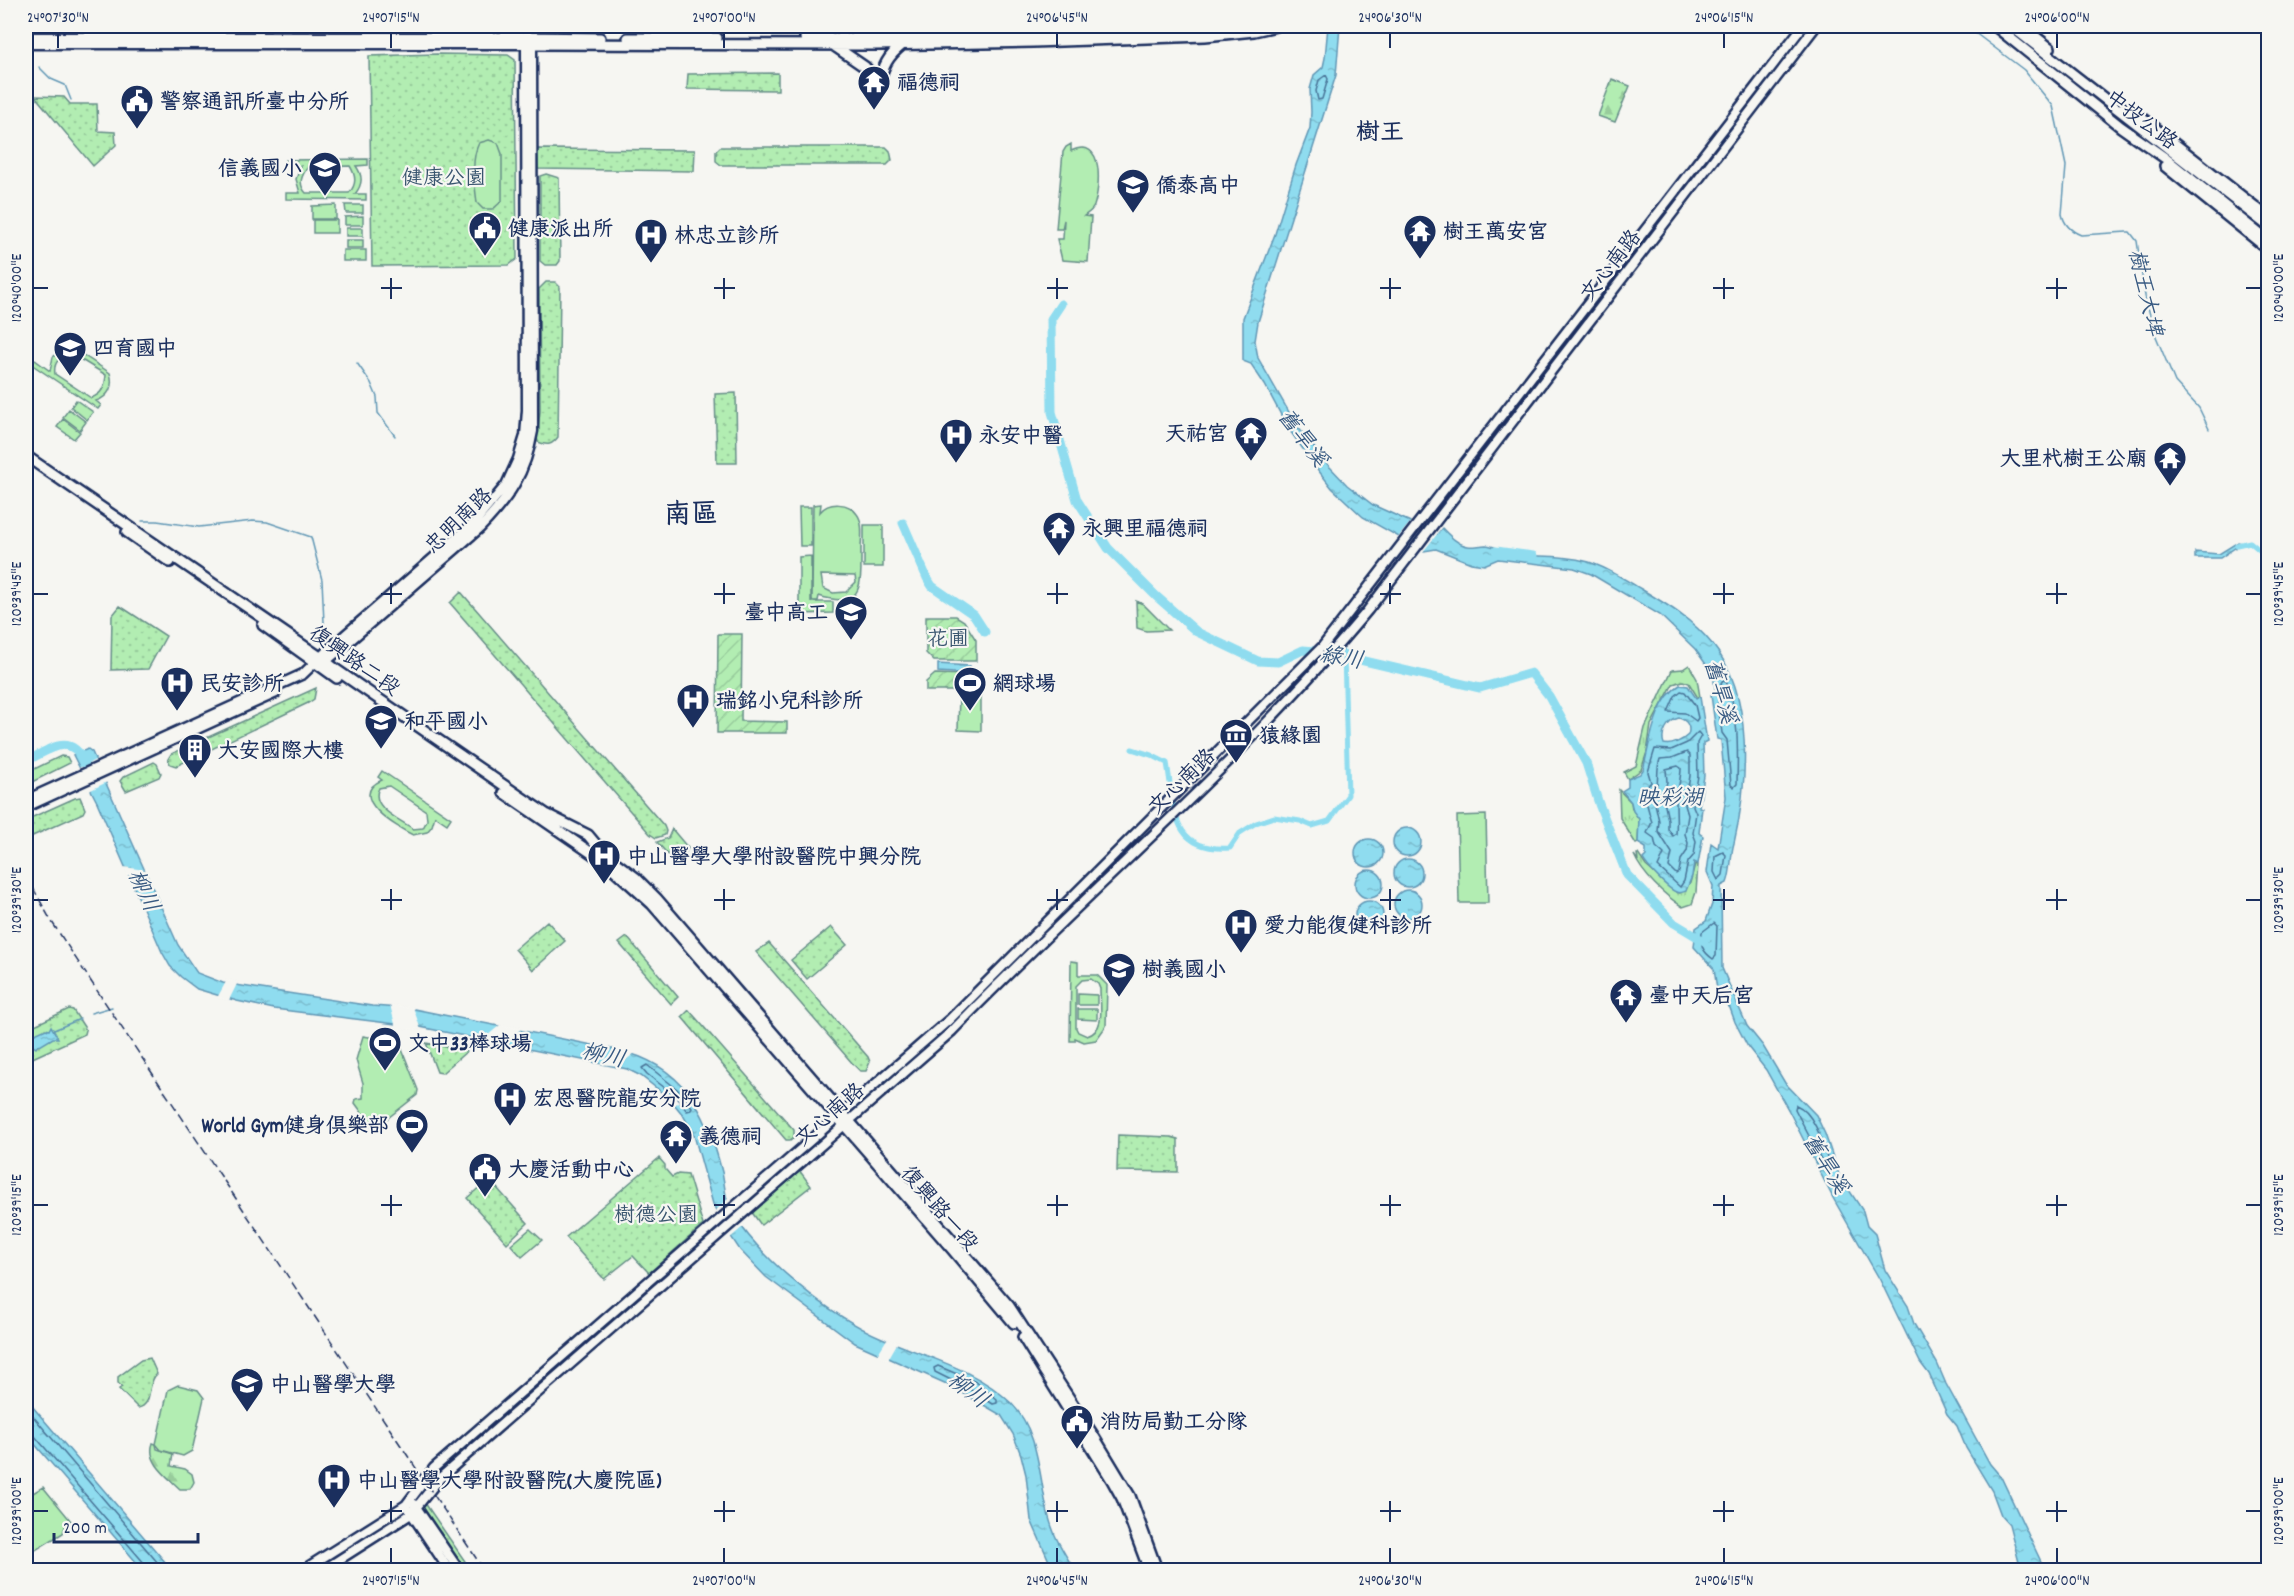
<svg xmlns="http://www.w3.org/2000/svg" width="2294" height="1596" viewBox="0 0 2294 1596" font-family="Dekko,'LXGW WenKai TC',sans-serif">
	<defs>
		<pattern id="grass-tufts" width="24" height="20" patternUnits="userSpaceOnUse" patternTransform="scale(1.5)"><rect width="24" height="20" fill="#b2edb2"/><path d="M3 7l-1-3M5 7V3M7 7l1-3M15 17l-1-3M17 17v-4M19 17l1-3" fill="none" stroke="#98cc9c"/></pattern>
		<pattern id="forest-firs" width="22" height="20" patternUnits="userSpaceOnUse" patternTransform="scale(1.5)"><rect width="22" height="20" fill="#b2edb2"/><path d="M5 1l3.5 6h-7zM16 11l3.5 6h-7z" fill="#98cc9c"/></pattern>
		<pattern id="park-dots" width="8" height="8" patternUnits="userSpaceOnUse" patternTransform="scale(1.5)"><rect width="8" height="8" fill="#b2edb2"/><path d="M2 2h.1M6 6h.1" fill="none" stroke="#98cc9c" stroke-width="1.8" stroke-linecap="round"/></pattern>
		<pattern id="garden-furrows" width="10" height="10" patternUnits="userSpaceOnUse" patternTransform="scale(1.5)"><rect width="10" height="10" fill="#b2edb2"/><path d="M-1 1l2-2M0 10L10 0M9 11l2-2" fill="none" stroke="#98cc9c"/></pattern>
		<pattern id="water-ripples" width="26" height="14" patternUnits="userSpaceOnUse" patternTransform="scale(1.5)"><rect width="26" height="14" fill="#8fdcef"/><path d="M2 4q2-2 4 0t4 0M15 11q2-2 4 0t4 0" fill="none" stroke="#7bbdcf"/></pattern>
	</defs>
	<rect width="100%" height="100%" fill="#f6f6f2"/>
	<filter id="ink" filterUnits="userSpaceOnUse"><feTurbulence type="fractalNoise" baseFrequency=".0167" numOctaves="2"/><feDisplacementMap in="SourceGraphic" scale="12" xChannelSelector="R" yChannelSelector="G"/><feConvolveMatrix kernelMatrix="1 2 1 2 8 2 1 2 1" color-interpolation-filters="sRGB"/></filter>
	<g filter="url(#ink)">
		<path fill="url(#grass-tufts)" stroke="#668e88" stroke-width="1.5" d="M 1689,665 L 1697,679 L 1700,697 L 1698,698 L 1689,683 L 1683,681 L 1673,684 L 1651,725 L 1647,752 L 1641,770 L 1628,779 L 1624,772 L 1636,766 L 1645,728 L 1672,670 L 1683,669 Z
			M 1619,790 L 1631,802 L 1632,809 L 1639,819 L 1638,843 L 1636,844 L 1620,818 Z
			M 1637,854 L 1638,854 L 1646,866 L 1676,892 L 1680,893 L 1690,883 L 1695,864 L 1698,865 L 1696,892 L 1692,904 L 1683,907 C 1665,896 1642,874 1634,855 L 1638,861 Z"/>
		<path fill="url(#forest-firs)" stroke="#668e88" stroke-width="1.5" d="M 1612,79 L 1630,86 L 1615,122 L 1598,116 Z
			M 61,756 L 67,757 L 70,763 L 26,785 L 26,773 Z
			M 153,1443 L 156,1444 L 157,1449 L 173,1454 L 171,1466 L 185,1469 L 192,1474 L 194,1482 L 190,1489 L 180,1489 C 168,1477 146,1462 153,1443 Z"/>
		<path fill="url(#park-dots)" stroke="#668e88" stroke-width="1.5" d="M 378,26 L 408,26 L 408,30 L 405,32 L 382,33 L 378,31 Z
			M 437,54 L 508,55 L 515,60 L 517,259 L 509,265 L 372,266 L 369,56 Z
			M 778,73 L 778,90 L 687,89 L 688,74 Z
			M 35,96 L 64,97 L 70,104 L 97,104 L 98,131 L 115,132 L 116,145 L 93,166 Z
			M 720,147 L 886,147 L 890,151 L 892,160 L 887,165 L 721,165 L 716,161 L 716,151 Z
			M 537,149 L 695,150 L 694,171 L 538,169 Z
			M 546,174 L 559,178 L 560,261 L 557,265 L 545,265 L 540,261 L 540,176 Z
			M 546,282 L 555,282 L 560,287 L 558,437 C 552,445 548,446 538,442 L 537,438 L 540,411 L 539,289 Z
			M 736,393 L 737,463 L 717,463 L 715,394 Z
			M 461,592 L 664,826 L 666,831 L 665,835 L 656,838 L 650,834 L 450,603 Z
			M 1136,601 L 1143,604 L 1169,630 L 1146,631 L 1137,628 Z
			M 120,606 L 166,636 L 148,669 L 111,670 L 112,616 Z
			M 316,688 L 314,699 L 308,703 L 176,766 L 170,764 L 168,759 L 171,754 Z
			M 154,762 L 157,764 L 161,773 L 159,777 L 126,791 L 120,781 L 123,777 Z
			M 80,797 L 85,809 L 83,813 L 26,839 L 26,820 L 75,798 Z
			M 672,829 L 688,848 L 678,866 L 657,842 L 668,838 Z
			M 547,921 L 565,941 L 533,970 L 515,949 Z
			M 831,927 L 847,945 L 807,979 L 791,960 Z
			M 627,937 L 678,997 L 671,1004 L 619,943 Z
			M 769,943 L 868,1057 L 870,1062 L 866,1071 L 860,1071 L 853,1064 L 756,952 Z
			M 69,1009 L 73,1010 L 86,1030 L 85,1034 L 26,1061 L 26,1029 Z
			M 689,1010 L 794,1130 L 794,1137 L 790,1140 L 786,1140 L 682,1017 Z
			M 426,1043 L 467,1051 L 442,1073 L 437,1072 Z
			M 1118,1135 L 1171,1137 L 1178,1139 L 1178,1172 L 1117,1171 Z
			M 659,1158 L 665,1165 L 665,1169 L 672,1177 L 678,1174 L 688,1175 L 703,1225 L 649,1273 L 633,1256 L 604,1279 L 566,1237 Z
			M 799,1170 L 811,1186 L 761,1225 L 751,1211 Z
			M 489,1179 L 528,1223 L 507,1243 L 467,1198 Z
			M 150,1358 L 157,1374 C 146,1383 154,1405 138,1408 L 119,1389 L 122,1387 L 118,1383 L 118,1377 L 141,1360 Z
			M 425,1503 L 471,1570 L 464,1570 L 423,1507 Z"/>
		<path fill="url(#garden-furrows)" stroke="#668e88" stroke-width="1.5" d="M 926,616 L 956,616 L 964,621 L 976,640 L 976,661 L 934,661 L 926,653 Z
			M 718,634 L 742,634 L 741,721 L 787,722 L 787,733 L 717,733 Z
			M 935,674 L 972,675 L 976,682 L 976,691 L 926,691 L 926,682 Z"/>
		<path fill="#b2edb2" stroke="#668e88" stroke-width="1.5" fill-rule="evenodd" d="M 489,140 L 498,143 L 502,154 L 502,201 L 493,209 L 483,209 L 477,203 C 475,185 470,160 479,143 Z
			M 1071,144 L 1071,151 C 1105,135 1100,188 1094,206 C 1092,211 1088,213 1084,216 L 1091,217 L 1088,262 L 1062,260 L 1057,239 L 1063,239 L 1064,220 L 1062,229 L 1056,229 L 1063,152 L 1066,147 Z
			M 368,159 L 368,165 L 356,166 C 363,176 363,184 355,194 L 366,194 L 366,200 L 286,199 L 286,193 L 300,193 L 296,179 L 301,166 L 286,166 L 286,160 ZM 350,166 C 356,176 357,184 349,193 L 306,193 C 298,184 301,176 308,167 Z
			M 336,205 L 336,219 L 312,219 L 312,206 Z
			M 345,205 L 363,205 L 363,213 L 346,213 Z
			M 363,216 L 363,225 L 345,225 L 345,217 Z
			M 313,220 L 337,220 L 337,233 L 313,233 Z
			M 346,228 L 363,228 L 363,236 L 346,236 Z
			M 346,240 L 363,240 L 363,248 L 346,248 Z
			M 343,250 L 366,250 L 366,261 L 343,261 Z
			M 65,348 L 74,349 L 110,373 C 114,386 109,397 96,401 L 101,405 L 98,409 L 31,364 L 35,360 L 50,371 L 53,357 ZM 70,353 L 106,375 C 105,387 102,394 91,398 L 55,374 C 53,362 60,357 70,353 Z
			M 76,400 L 93,412 L 87,420 L 71,407 Z
			M 69,409 L 86,422 L 80,430 L 63,417 Z
			M 63,419 L 80,432 L 74,439 L 57,427 Z
			M 821,504 L 820,512 C 829,501 849,502 857,514 C 864,523 861,539 861,550 C 861,585 864,610 819,596 L 818,601 L 812,601 L 813,505 ZM 821,575 L 855,576 L 856,582 L 846,592 L 833,593 L 823,588 Z
			M 799,507 L 811,507 L 811,546 L 800,546 Z
			M 864,525 L 883,525 L 883,567 L 864,567 Z
			M 811,556 L 811,603 L 811,602 L 833,602 L 833,613 L 799,614 L 799,557 Z
			M 959,694 L 981,695 L 981,731 L 958,730 Z
			M 382,771 L 451,818 L 447,824 L 435,816 L 432,826 L 427,832 L 413,835 C 397,828 345,796 382,780 L 378,777 ZM 389,786 L 426,811 L 427,820 L 423,828 L 413,829 C 401,820 369,807 379,788 Z
			M 1486,815 L 1488,903 L 1459,903 L 1457,816 Z
			M 1071,961 L 1078,962 L 1078,975 L 1097,975 L 1107,985 L 1106,1026 L 1096,1040 L 1084,1042 L 1075,1038 L 1075,1041 L 1070,1041 ZM 1091,979 L 1098,984 L 1100,989 C 1100,1005 1106,1031 1087,1036 L 1078,1032 L 1076,1028 L 1076,986 L 1082,980 Z
			M 1078,994 L 1097,995 L 1097,1005 L 1078,1005 Z
			M 1078,1009 L 1097,1009 L 1097,1020 L 1078,1019 Z
			M 363,1036 L 399,1042 L 418,1090 L 417,1095 L 374,1129 L 355,1103 L 356,1099 L 363,1098 L 363,1083 L 356,1060 Z
			M 530,1229 L 542,1240 L 522,1257 L 511,1245 Z
			M 178,1385 L 198,1390 L 204,1398 L 192,1451 L 183,1456 L 161,1450 L 156,1444 L 168,1390 Z
			M 43,1487 L 71,1521 L 66,1524 L 63,1533 L 26,1556 L 26,1497 Z"/>
		<path fill="url(#water-ripples)" stroke="#6197b5" stroke-width="1.5" fill-rule="evenodd" d="M 1328,26 L 1340,26 L 1336,75 L 1258,322 L 1255,341 L 1258,358 L 1297,426 L 1329,466 L 1347,485 L 1373,505 L 1437,534 L 1442,528 C 1449,535 1458,545 1468,546 C 1474,547 1480,545 1486,545 C 1497,546 1506,554 1517,555 C 1541,557 1565,555 1589,562 C 1608,568 1624,579 1641,589 C 1668,605 1693,620 1713,645 C 1754,695 1748,783 1734,843 C 1730,856 1732,870 1727,883 L 1721,886 L 1722,968 L 1747,1026 L 1763,1046 L 1785,1083 L 1816,1115 L 1825,1134 L 1839,1175 L 1863,1211 L 1867,1226 L 1875,1234 L 1885,1270 L 1908,1306 L 1914,1324 L 1937,1363 L 1946,1384 L 1990,1464 L 2001,1477 L 2045,1570 L 2021,1570 L 2009,1524 L 2001,1515 L 1992,1491 L 1966,1448 L 1957,1426 L 1947,1414 L 1929,1374 L 1920,1362 L 1880,1280 L 1833,1198 L 1790,1113 L 1766,1070 L 1748,1047 L 1735,1022 L 1730,1008 L 1718,996 L 1714,969 L 1694,947 L 1696,928 L 1706,921 L 1712,904 L 1713,886 L 1707,872 L 1711,843 L 1718,848 L 1726,797 L 1721,740 L 1717,739 L 1711,695 L 1716,695 L 1713,674 L 1695,649 L 1660,615 L 1591,574 L 1574,568 L 1498,559 L 1484,565 L 1471,563 L 1436,549 L 1424,551 L 1363,517 L 1332,488 L 1318,470 L 1288,428 L 1265,385 L 1251,364 L 1243,361 L 1243,318 L 1275,234 L 1296,165 L 1310,128 L 1311,112 L 1310,89 L 1314,75 L 1323,67 L 1325,58 Z
			M 2238,542 L 2242,543 L 2220,558 L 2195,558 L 2195,552 L 2219,554 Z
			M 938,664 L 970,666 L 970,674 L 938,672 Z
			M 1680,685 L 1688,686 L 1696,698 L 1700,697 L 1707,741 L 1703,743 L 1704,776 L 1699,807 L 1702,808 L 1699,833 L 1703,836 L 1698,864 L 1694,862 L 1692,876 L 1686,891 C 1683,892 1680,894 1676,892 C 1668,889 1647,867 1643,859 L 1646,856 L 1646,848 L 1638,843 L 1639,819 L 1633,811 L 1631,802 L 1622,791 L 1628,787 L 1628,779 L 1640,774 L 1643,770 C 1650,744 1654,700 1680,685 ZM 1679,718 C 1687,720 1691,727 1688,735 C 1683,740 1672,746 1664,744 C 1660,734 1668,720 1679,718 Z
			M 88,749 L 92,752 L 178,945 L 197,973 L 223,983 L 372,1006 L 414,1009 L 617,1050 C 683,1064 707,1112 722,1172 C 725,1184 725,1201 731,1211 C 761,1260 830,1316 882,1338 C 927,1358 975,1368 1011,1403 C 1045,1437 1037,1493 1055,1535 C 1060,1547 1068,1558 1074,1570 L 1053,1570 L 1031,1520 L 1026,1475 L 1021,1455 L 1013,1434 L 1001,1415 L 949,1385 L 855,1343 L 766,1277 L 740,1250 L 722,1223 L 713,1204 L 694,1135 L 683,1115 L 670,1099 L 641,1076 L 627,1069 L 420,1027 L 274,1009 L 237,1001 L 197,989 L 181,977 L 170,966 L 162,952 L 97,802 L 73,755 Z
			M1393 842a14 14 0 1 1 28 0a14 14 0 1 1-28 0Z
			M1355 853a14 14 0 1 1 28 0a14 14 0 1 1-28 0Z
			M1394 873a14 14 0 1 1 28 0a14 14 0 1 1-28 0Z
			M1355 884a14 14 0 1 1 28 0a14 14 0 1 1-28 0Z
			M1394 904a14 14 0 1 1 28 0a14 14 0 1 1-28 0Z
			M1355 915a14 14 0 1 1 28 0a14 14 0 1 1-28 0Z
			M 51,1026 L 58,1038 L 53,1038 L 40,1046 L 38,1045 L 36,1048 L 31,1045 L 27,1050 L 26,1049 L 26,1038 L 46,1029 L 49,1030 Z
			M 26,1399 L 172,1570 L 143,1570 L 26,1434 Z"/>
		<path fill="#f6f6f2" d="M 1412,520 L 1436,530 L 1439,527 L 1442,528 L 1422,553 L 1396,540 Z
			M 97,759 L 107,782 L 89,791 L 79,768 Z
			M 124,867 L 145,870 L 148,877 L 127,875 Z
			M 227,980 L 238,982 L 229,1000 L 217,998 Z
			M 390,1005 L 413,1007 L 421,1030 L 396,1028 Z
			M 500,1025 L 522,1028 L 501,1047 L 480,1042 Z
			M 618,1048 L 635,1053 L 618,1066 L 600,1064 Z
			M 692,1094 L 696,1100 L 674,1104 L 670,1098 Z
			M 729,1198 L 733,1208 L 744,1226 L 729,1239 L 714,1212 Z
			M 887,1339 L 898,1342 L 887,1361 L 877,1355 Z"/>
		<g fill="none" stroke-linecap="round" stroke-linejoin="round">
			<path stroke="#497498" stroke-width="1.5" d="M 1326,75 L 1328,79 L 1322,99 L 1318,100 L 1316,91 L 1319,80 Z
				M 1723,680 L 1726,681 C 1739,713 1738,750 1737,784 L 1734,787 L 1731,785 L 1727,740 L 1722,733 L 1718,703 L 1722,695 L 1721,683 Z
				M 1681,691 L 1685,692 L 1695,705 L 1698,718 L 1696,721 L 1685,713 L 1668,712 L 1675,696 Z
				M 1698,732 L 1701,736 L 1697,743 L 1698,776 L 1693,806 L 1696,813 L 1693,833 L 1696,841 L 1694,855 L 1688,862 L 1684,881 L 1680,887 L 1658,867 L 1664,854 L 1656,847 L 1654,838 L 1647,833 L 1652,822 C 1648,812 1648,802 1642,793 L 1651,782 L 1648,772 L 1655,749 L 1671,750 L 1687,743 Z
				M 1687,752 L 1690,755 L 1690,776 L 1685,805 L 1688,815 L 1685,834 L 1688,843 L 1687,851 L 1681,860 L 1679,872 L 1676,874 L 1669,867 L 1672,853 L 1658,831 L 1659,821 L 1653,794 C 1661,782 1655,772 1660,759 L 1672,758 Z
				M 1678,766 L 1681,768 C 1681,780 1677,791 1676,803 C 1676,813 1677,823 1676,834 L 1673,836 L 1668,829 L 1668,820 L 1663,796 L 1667,782 L 1666,769 Z
				M 1723,852 L 1726,855 L 1723,875 L 1718,880 L 1714,872 L 1715,856 Z
				M 1714,923 L 1717,926 L 1716,956 L 1713,959 C 1702,951 1700,945 1702,932 Z
				M 647,1065 L 677,1089 L 692,1107 L 691,1110 L 687,1111 L 674,1095 L 647,1074 L 642,1068 Z
				M 1796,1105 C 1814,1112 1822,1141 1827,1158 L 1826,1162 L 1822,1161 L 1795,1109 Z
				M 938,1366 L 976,1382 L 997,1399 L 997,1403 L 993,1404 L 971,1390 L 935,1372 L 934,1368 Z
				M 26,1408 L 164,1570
				M 26,1431 L 33,1434 L 145,1564 L 147,1570"/>
			<path stroke="#6197b5" stroke-width="1.5" d="M 1966,26 L 2024,70 L 2053,106 L 2066,166 L 2062,214 C 2064,224 2071,231 2081,235 L 2127,232 L 2130,232 L 2137,241 L 2145,296 L 2155,334 L 2175,382 L 2199,408 L 2209,429
				M 39,67 L 51,79 L 65,85 L 71,100
				M 357,363 L 371,383 L 377,397 L 378,413 L 395,436
				M 142,521 L 157,521 L 199,527 L 253,521 L 267,522 L 311,537 L 322,580 L 325,644
				M 91,1013 L 112,1007
				M 54,1030 L 80,1019"/>
			<path stroke="#8fdcef" stroke-width="5" d="M 2237,545 L 2250,542 L 2263,553 L 2268,576
				M 1132,749 L 1151,755 L 1167,763 C 1175,808 1170,852 1230,848 L 1240,833 L 1256,823 L 1274,817 L 1300,821 L 1312,826 L 1329,821 L 1348,795 L 1344,655"/>
			<path stroke="#8fdcef" stroke-width="9" d="M 1061,304 L 1051,319 L 1052,412 L 1077,500 L 1108,548 L 1156,596 L 1197,632 L 1258,661 L 1278,662 L 1303,650 L 1340,653 L 1356,659 L 1480,688 L 1531,673 L 1549,696 L 1586,763 L 1599,804 L 1627,875 L 1674,923 L 1704,941
				M 903,523 L 927,578 L 932,586 L 974,615 L 985,632
				M 1496,551 L 1533,556
				M 26,761 C 50,750 70,731 85,763"/>
			<g stroke="#1b2f5e" stroke-width="13">
				<path id="secondary" d="M 26,37 L 527,37
					M 26,44 L 526,44 L 527,410 L 525,436 L 518,459 L 506,485 L 476,521 L 330,648 L 303,674 L 26,800
					M 323,664 L 480,528 C 509,498 526,473 533,431 L 532,44
					M 26,807 L 276,693
					M 414,1504 L 459,1570
					M 409,1510 L 449,1570
					M 303,1570 L 406,1505 L 434,1468 L 949,1020 L 1323,646 L 1803,26
					M 323,1570 L 411,1514 L 440,1478 L 952,1031 C 1089,889 1242,762 1368,610 L 1816,26"/>
			</g>
			<g stroke="#1b2f5e" stroke-width="14">
				<path id="primary" d="M 527,26 L 526,44 L 875,45 L 1033,42 L 1205,36 L 1254,31 L 1276,26
					M 886,26 L 904,38
					M 1995,26 L 2121,127 L 2165,158 L 2268,241
					M 2011,26 L 2268,226
					M 2022,26 L 2050,48
					M 527,37 L 600,38
					M 628,38 L 717,38
					M 805,38 L 904,38 L 1159,31 L 1235,26
					M 853,38 L 864,26
					M 833,45 L 865,67 L 879,84
					M 879,84 C 883,66 888,56 902,45
					M 2122,108 L 2134,112 L 2268,217
					M 2165,166 L 2268,249
					M 26,456 L 320,657 L 338,671 L 518,795 L 546,814 L 588,835 L 603,853 L 635,877 L 657,899 L 1009,1306 L 1095,1438 L 1130,1496 L 1157,1570
					M 127,532 L 170,562
					M 263,625 L 337,678
					M 504,793 L 609,865 L 652,904 L 952,1249 L 1014,1323
					M 1023,1337 L 1112,1480 L 1122,1498 L 1149,1570"/>
			</g>
			<use href="#secondary" stroke="#f6f6f2" stroke-width="8"/>
			<use href="#primary" stroke="#f6f6f2" stroke-width="9"/>
			<path stroke="#1b2f5e" stroke-width="1.5" stroke-dasharray="9 4.5" stroke-linecap="butt" d="M 26,875 L 50,919 L 90,980 L 484,1570"/>
		</g>
	</g>
	<path fill="none" stroke="#1b2f5e" stroke-width="2" d="M 58,33 L 58,48M 391,33 L 391,48M 724,33 L 724,48M 1057,33 L 1057,48M 1390,33 L 1390,48M 1724,33 L 1724,48M 2057,33 L 2057,48M 391,278 L 391,299M 724,278 L 724,299M 1057,278 L 1057,299M 1390,278 L 1390,299M 1724,278 L 1724,299M 2057,278 L 2057,299M 33,288 L 48,288M 381,288 L 402,288M 714,288 L 735,288M 1047,288 L 1068,288M 1380,288 L 1401,288M 1713,288 L 1734,288M 2046,288 L 2067,288M 2246,288 L 2261,288M 391,583 L 391,604M 724,583 L 724,604M 1057,583 L 1057,604M 1390,583 L 1390,604M 1724,583 L 1724,604M 2057,583 L 2057,604M 33,594 L 48,594M 381,594 L 402,594M 714,594 L 735,594M 1047,594 L 1068,594M 1380,594 L 1401,594M 1713,594 L 1734,594M 2046,594 L 2067,594M 2246,594 L 2261,594M 391,889 L 391,910M 724,889 L 724,910M 1057,889 L 1057,910M 1390,889 L 1390,910M 1724,889 L 1724,910M 2057,889 L 2057,910M 33,900 L 48,900M 381,900 L 402,900M 714,900 L 735,900M 1047,900 L 1068,900M 1380,900 L 1401,900M 1713,900 L 1734,900M 2046,900 L 2067,900M 2246,900 L 2261,900M 391,1195 L 391,1216M 724,1195 L 724,1216M 1057,1195 L 1057,1216M 1390,1195 L 1390,1216M 1724,1195 L 1724,1216M 2057,1195 L 2057,1216M 33,1205 L 48,1205M 381,1205 L 402,1205M 714,1205 L 735,1205M 1047,1205 L 1068,1205M 1380,1205 L 1401,1205M 1713,1205 L 1734,1205M 2046,1205 L 2067,1205M 2246,1205 L 2261,1205M 391,1501 L 391,1522M 724,1501 L 724,1522M 1057,1501 L 1057,1522M 1390,1501 L 1390,1522M 1724,1501 L 1724,1522M 2057,1501 L 2057,1522M 33,1511 L 48,1511M 381,1511 L 402,1511M 714,1511 L 735,1511M 1047,1511 L 1068,1511M 1380,1511 L 1401,1511M 1713,1511 L 1734,1511M 2046,1511 L 2067,1511M 2246,1511 L 2261,1511M 391,1548 L 391,1563M 724,1548 L 724,1563M 1057,1548 L 1057,1563M 1390,1548 L 1390,1563M 1724,1548 L 1724,1563M 2057,1548 L 2057,1563"/>
	<defs>
		<g id="temple-pin" transform="scale(1.725)"><path d="M0 17L-7.5 6A9.5 9.5 0 1 1 7.5 6Z" fill="#1b2f5e" stroke="#f6f6f2"/><path d="M0-6L5-2H3V0L6.5 2.5H4V6H1.5V3h-3V6H-4V2.5H-6.5L-3 0V-2H-5Z" fill="#fff"/></g>
		<g id="civic-pin" transform="scale(1.725)"><path d="M0 17L-7.5 6A9.5 9.5 0 1 1 7.5 6Z" fill="#1b2f5e" stroke="#f6f6f2"/><path d="M-.6-6.5H3V-4.5H.6V-3L4-1V1h2V6H-6V1h2V-1L-.6-3ZM-1.2 2.5V6h2.4V2.5Z" fill="#fff"/></g>
		<g id="school-pin" transform="scale(1.725)"><path d="M0 17L-7.5 6A9.5 9.5 0 1 1 7.5 6Z" fill="#1b2f5e" stroke="#f6f6f2"/><path d="M0-5L7-2L0 1L-7-2ZM-4 1L0 2.5L4 1V4Q0 6-4 4Z" fill="#fff"/></g>
		<g id="hospital-pin" transform="scale(1.725)"><path d="M0 17L-7.5 6A9.5 9.5 0 1 1 7.5 6Z" fill="#1b2f5e" stroke="#f6f6f2"/><path d="M-5-5h3v3.5h4V-5h3V5h-3V1.5h-4V5h-3Z" fill="#fff"/></g>
		<g id="stadium-pin" transform="scale(1.725)"><path d="M0 17L-7.5 6A9.5 9.5 0 1 1 7.5 6Z" fill="#1b2f5e" stroke="#f6f6f2"/><path d="M0-5a6.5 5 0 1 0 0 10a6.5 5 0 1 0 0-10ZM-3.5-1.8h7v3.6h-7Z" fill="#fff"/></g>
		<g id="museum-pin" transform="scale(1.725)"><path d="M0 17L-7.5 6A9.5 9.5 0 1 1 7.5 6Z" fill="#1b2f5e" stroke="#f6f6f2"/><path d="M0-6L6-3V-2H-6V-3ZM-5-1h2V3h-2ZM-1-1h2V3h-2ZM3-1h2V3H3ZM-6 4H6V6H-6Z" fill="#fff"/></g>
		<g id="building-pin" transform="scale(1.725)"><path d="M0 17L-7.5 6A9.5 9.5 0 1 1 7.5 6Z" fill="#1b2f5e" stroke="#f6f6f2"/><path d="M-4-6H4V6H1V3H-1V6H-4ZM-2.5-4.3h1.7v1.8h-1.7ZM.8-4.3h1.7v1.8H.8ZM-2.5-1h1.7V.8h-1.7ZM.8-1h1.7V.8H.8Z" fill="#fff"/></g>
		<g id="university-pin" transform="scale(1.725)"><path d="M0 17L-7.5 6A9.5 9.5 0 1 1 7.5 6Z" fill="#1b2f5e" stroke="#f6f6f2"/><path d="M0-5L7-2L0 1L-7-2ZM-4 1L0 2.5L4 1V4Q0 6-4 4Z" fill="#fff"/></g>
	</defs>
	<g fill-rule="evenodd">
		<use href="#temple-pin" x="874" y="82"/>
		<use href="#civic-pin" x="137" y="101"/>
		<use href="#school-pin" x="325" y="168"/>
		<use href="#school-pin" x="1133" y="185"/>
		<use href="#civic-pin" x="485" y="228"/>
		<use href="#temple-pin" x="1420" y="231"/>
		<use href="#hospital-pin" x="651" y="235"/>
		<use href="#school-pin" x="70" y="348"/>
		<use href="#temple-pin" x="1251" y="433"/>
		<use href="#hospital-pin" x="956" y="435"/>
		<use href="#temple-pin" x="2170" y="458"/>
		<use href="#temple-pin" x="1059" y="528"/>
		<use href="#school-pin" x="851" y="612"/>
		<use href="#hospital-pin" x="177" y="683"/>
		<use href="#stadium-pin" x="970" y="683"/>
		<use href="#hospital-pin" x="693" y="700"/>
		<use href="#school-pin" x="381" y="721"/>
		<use href="#museum-pin" x="1236" y="735"/>
		<use href="#building-pin" x="195" y="750"/>
		<use href="#hospital-pin" x="604" y="856"/>
		<use href="#hospital-pin" x="1241" y="925"/>
		<use href="#school-pin" x="1119" y="969"/>
		<use href="#temple-pin" x="1626" y="995"/>
		<use href="#stadium-pin" x="385" y="1043"/>
		<use href="#hospital-pin" x="510" y="1098"/>
		<use href="#stadium-pin" x="412" y="1125"/>
		<use href="#temple-pin" x="676" y="1136"/>
		<use href="#civic-pin" x="485" y="1169"/>
		<use href="#university-pin" x="247" y="1384"/>
		<use href="#civic-pin" x="1077" y="1421"/>
		<use href="#hospital-pin" x="334" y="1480"/>
	</g>
	<g text-anchor="middle" stroke-width="4.5" stroke-linejoin="round" paint-order="stroke">
		<g font-size="21" font-weight="bold" fill="#1b2f5e" stroke="#f6f6f2" text-anchor="start">
			<text x="897" y="89">福德祠</text>
			<text x="160" y="108">警察通訊所臺中分所</text>
			<text x="302" y="175" text-anchor="end">信義國小</text>
			<text x="1156" y="192">僑泰高中</text>
			<text x="508" y="235">健康派出所</text>
			<text x="1443" y="238">樹王萬安宮</text>
			<text x="674" y="242">林忠立診所</text>
			<text x="93" y="355">四育國中</text>
			<text x="1228" y="440" text-anchor="end">天祐宮</text>
			<text x="979" y="442">永安中醫</text>
			<text x="2147" y="465" text-anchor="end">大里杙樹王公廟</text>
			<text x="1082" y="535">永興里福德祠</text>
			<text x="828" y="619" text-anchor="end">臺中高工</text>
			<text x="200" y="690">民安診所</text>
			<text x="993" y="690">網球場</text>
			<text x="716" y="707">瑞銘小兒科診所</text>
			<text x="404" y="728">和平國小</text>
			<text x="1259" y="742">猿緣園</text>
			<text x="218" y="757">大安國際大樓</text>
			<text x="627" y="863">中山醫學大學附設醫院中興分院</text>
			<text x="1264" y="932">愛力能復健科診所</text>
			<text x="1142" y="976">樹義國小</text>
			<text x="1649" y="1002">臺中天后宮</text>
			<text x="408" y="1050">文中33棒球場</text>
			<text x="533" y="1105">宏恩醫院龍安分院</text>
			<text x="389" y="1132" text-anchor="end">World Gym健身俱樂部</text>
			<text x="699" y="1143">義德祠</text>
			<text x="508" y="1176">大慶活動中心</text>
			<text x="270" y="1391">中山醫學大學</text>
			<text x="1100" y="1428">消防局勤工分隊</text>
			<text x="357" y="1487">中山醫學大學附設醫院(大慶院區)</text>
		</g>
		<g font-size="21" fill="#1b2f5e" stroke="#f6f6f2">
			<text transform="translate(2142 119) rotate(37)" y="7">中投公路</text>
			<text transform="translate(1610 265) rotate(-52)" y="7">文心南路</text>
			<text transform="translate(458 520) rotate(-44)" y="7">忠明南路</text>
			<text transform="translate(355 660) rotate(35)" y="7">復興路二段</text>
			<text transform="translate(1181 781) rotate(-44)" y="7">文心南路</text>
			<text transform="translate(829 1114) rotate(-41)" y="7">文心南路</text>
			<text transform="translate(940 1208) rotate(49)" y="7">復興路一段</text>
		</g>
		<g font-size="21" fill="#39556f" stroke="#f6f6f2">
			<text x="444" y="184">健康公園</text>
			<text x="948" y="645">花圃</text>
			<text x="656" y="1221">樹德公園</text>
		</g>
		<g font-size="22" font-style="italic" fill="#385a82" stroke="#f6f6f2">
			<text transform="translate(2147 292) rotate(77)" y="8">樹王大埤</text>
			<text transform="translate(1304 437) rotate(53)" y="8">舊旱溪</text>
			<text transform="translate(1342 656) rotate(10)" y="8">綠川</text>
			<text transform="translate(1722 691) rotate(74)" y="8">舊旱溪</text>
			<text x="1670" y="804">映彩湖</text>
			<text transform="translate(145 890) rotate(65)" y="8">柳川</text>
			<text transform="translate(604 1054) rotate(13)" y="8">柳川</text>
			<text transform="translate(1827 1163) rotate(58)" y="8">舊旱溪</text>
			<text transform="translate(969 1389) rotate(37)" y="8">柳川</text>
		</g>
		<g font-size="24" font-weight="bold" fill="#1b2f5e" stroke="#f6f6f2">
			<text x="1380" y="139">樹王</text>
		</g>
		<g font-size="27" font-weight="bold" fill="#1b2f5e" stroke="#f6f6f2">
			<text x="691" y="522">南區</text>
		</g>
	</g>
	<rect width="2294" height="1596" fill="none" stroke="#f6f6f2" stroke-width="66"/>
	<path d="M54 1533v9h144v-9" fill="none" stroke="#1b2f5e" stroke-width="3"/>
	<text x="63" y="1533" font-size="18" fill="#1b2f5e" stroke="#f6f6f2" stroke-width="4.5" paint-order="stroke">200 m</text>
	<rect x="33" y="33" width="2228" height="1530" fill="none" stroke="#1b2f5e" stroke-width="2"/>
	<g font-size="15" text-anchor="middle" fill="#1b2f5e">
		<text x="58" y="22">24°07'30"N</text>
		<text x="391" y="22">24°07'15"N</text>
		<text x="724" y="22">24°07'00"N</text>
		<text x="1057" y="22">24°06'45"N</text>
		<text x="1390" y="22">24°06'30"N</text>
		<text x="1724" y="22">24°06'15"N</text>
		<text x="2057" y="22">24°06'00"N</text>
		<text transform="translate(2278 288) rotate(-90)" y="5">120°40'00"E</text>
		<text transform="translate(16 288) rotate(-90)" y="5">120°40'00"E</text>
		<text transform="translate(2278 594) rotate(-90)" y="5">120°39'45"E</text>
		<text transform="translate(16 594) rotate(-90)" y="5">120°39'45"E</text>
		<text transform="translate(2278 900) rotate(-90)" y="5">120°39'30"E</text>
		<text transform="translate(16 900) rotate(-90)" y="5">120°39'30"E</text>
		<text transform="translate(2278 1205) rotate(-90)" y="5">120°39'15"E</text>
		<text transform="translate(16 1205) rotate(-90)" y="5">120°39'15"E</text>
		<text transform="translate(2278 1511) rotate(-90)" y="5">120°39'00"E</text>
		<text transform="translate(16 1511) rotate(-90)" y="5">120°39'00"E</text>
		<text x="391" y="1585">24°07'15"N</text>
		<text x="724" y="1585">24°07'00"N</text>
		<text x="1057" y="1585">24°06'45"N</text>
		<text x="1390" y="1585">24°06'30"N</text>
		<text x="1724" y="1585">24°06'15"N</text>
		<text x="2057" y="1585">24°06'00"N</text>
	</g>
</svg>
